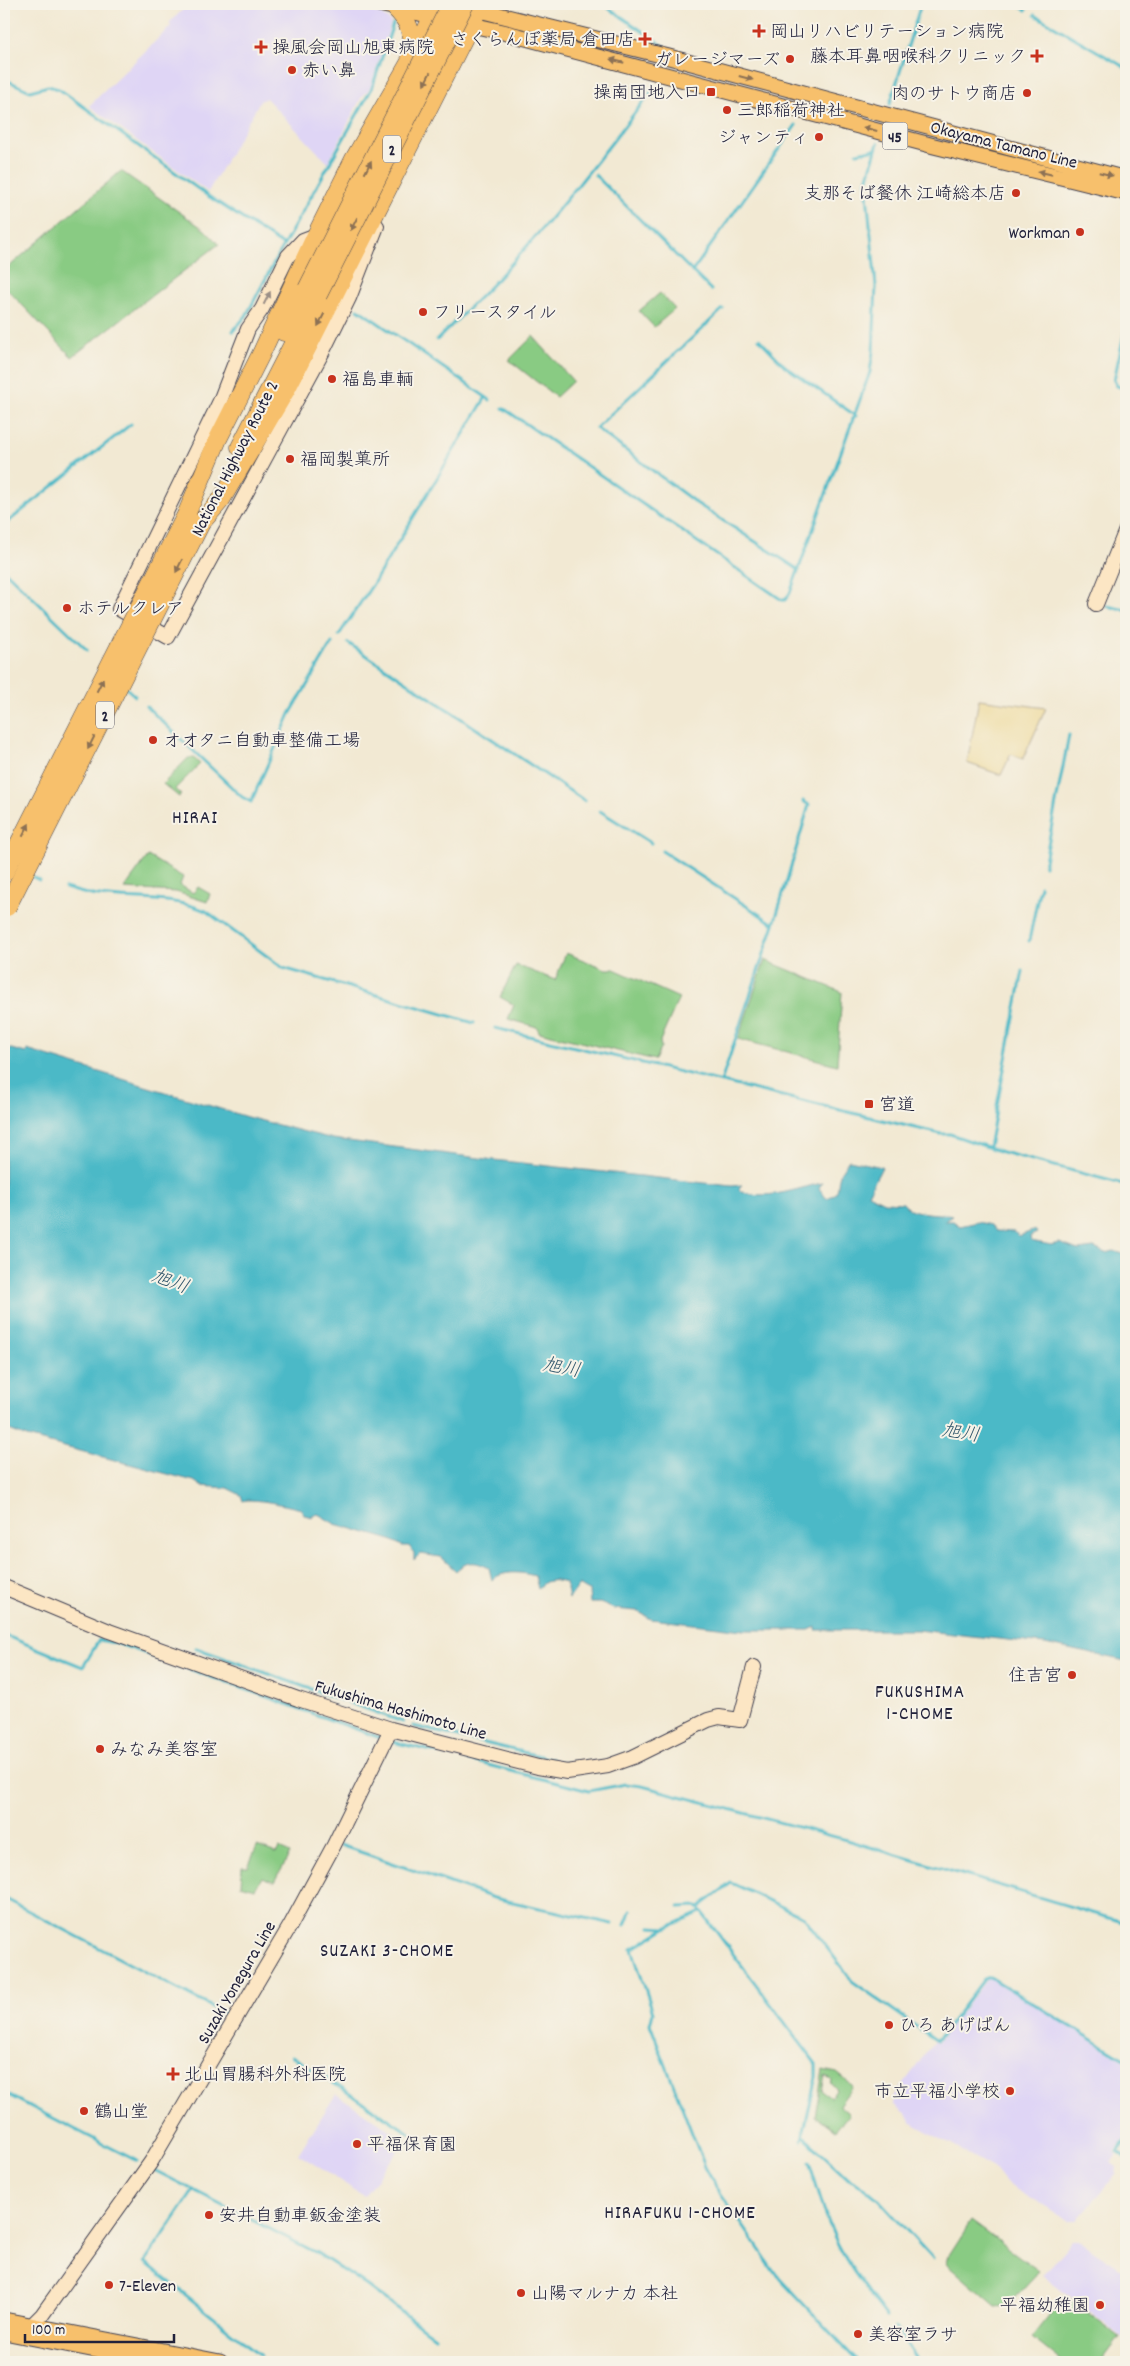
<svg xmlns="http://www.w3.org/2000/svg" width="1130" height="2366" viewBox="0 0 1130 2366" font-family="Dekko,'Klee One',sans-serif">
	<rect width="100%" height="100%" fill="#f7f3e8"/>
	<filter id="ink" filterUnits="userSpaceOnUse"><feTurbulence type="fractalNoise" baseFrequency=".02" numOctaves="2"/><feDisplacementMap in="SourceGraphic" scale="10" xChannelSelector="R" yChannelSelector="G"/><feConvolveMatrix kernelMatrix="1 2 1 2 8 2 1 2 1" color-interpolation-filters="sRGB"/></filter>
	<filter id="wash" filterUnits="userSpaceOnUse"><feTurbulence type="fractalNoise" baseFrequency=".0096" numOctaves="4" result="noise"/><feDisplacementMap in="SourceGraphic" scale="20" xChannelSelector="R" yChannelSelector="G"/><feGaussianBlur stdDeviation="1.12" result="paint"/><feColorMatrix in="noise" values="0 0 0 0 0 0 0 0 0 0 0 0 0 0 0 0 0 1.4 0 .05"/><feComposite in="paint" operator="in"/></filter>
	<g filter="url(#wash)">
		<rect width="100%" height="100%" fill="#f2e9d3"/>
		<path fill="#dfd5f5" d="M 189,4 L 340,4 L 380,14 L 388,19 L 391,23 L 370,88 L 361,98 L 328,163 L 266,98 L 260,101 L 208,192 L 89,106 L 171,26 L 169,23 Z
			M 990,1978 L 1126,2062 L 1126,2137 L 1114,2152 L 1117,2155 L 1111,2162 L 1117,2166 L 1116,2175 L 1076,2221 L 1068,2221 L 1004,2182 L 993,2168 L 910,2122 L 906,2114 L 894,2105 L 893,2098 L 935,2041 L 938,2043 L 986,1980 Z
			M 336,2094 L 406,2140 L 364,2196 L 298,2154 Z
			M 1073,2241 L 1079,2241 L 1126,2272 L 1126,2340 L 1043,2275 Z"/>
		<path fill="#89cb83" stroke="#56765f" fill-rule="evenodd" d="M 121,171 L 205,230 L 219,244 L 72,357 L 4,286 L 4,271 Z
			M 660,293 L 675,309 L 654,327 L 639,311 Z
			M 533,336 L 573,381 L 556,397 L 509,360 Z
			M 188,758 L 194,758 L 200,764 L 175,789 L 181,795 L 179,797 L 163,784 Z
			M 148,856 L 183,877 L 180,885 L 193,893 L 198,887 L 210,894 L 207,902 L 176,892 L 124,889 Z
			M 566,953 L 606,969 L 614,969 L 679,998 L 660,1041 L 661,1047 L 655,1060 L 539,1032 L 537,1027 L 508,1019 L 514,1005 L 500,997 L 516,965 L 555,980 Z
			M 765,960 L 842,992 L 837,1065 L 738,1039 Z
			M 257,1846 L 276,1853 L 279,1848 L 290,1853 L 275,1882 L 262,1877 L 255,1889 L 241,1885 L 242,1867 L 248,1867 Z
			M 823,2070 L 837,2073 L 853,2086 L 839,2105 L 849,2114 L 835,2131 L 815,2116 ZM 825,2076 L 832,2079 L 831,2084 L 837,2089 L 831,2097 L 822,2091 Z
			M 971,2221 L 1039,2271 L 1007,2306 L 996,2307 L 946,2263 L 947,2258 Z
			M 1065,2296 L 1120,2337 L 1101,2362 L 1062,2362 L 1032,2338 Z"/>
		<path fill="#eeda9e" stroke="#887e6c" d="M 979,699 L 1046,708 L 1023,759 L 1011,754 L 1001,775 L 967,763 Z"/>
		<path fill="#4cb9c7" stroke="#376e81" d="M 4,1047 L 26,1053 L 27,1050 L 247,1117 L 333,1139 L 494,1160 L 732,1186 L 742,1185 L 739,1188 L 740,1191 C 768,1201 794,1189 822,1183 L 819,1188 L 826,1198 C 842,1194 836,1185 840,1175 C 841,1170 846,1164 849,1160 L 882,1167 L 868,1194 L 884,1202 L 903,1203 C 912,1216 938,1212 953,1216 L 945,1221 L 953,1221 L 960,1226 L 978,1222 L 991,1225 L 996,1231 L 1014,1232 L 1019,1236 L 1035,1230 L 1037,1233 L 1030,1236 L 1031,1241 L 1051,1245 L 1059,1243 L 1078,1250 L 1094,1248 L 1106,1253 L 1114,1251 L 1126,1255 L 1126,1661 L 1045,1644 L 917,1630 L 816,1630 L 816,1627 L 809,1630 L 744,1630 L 651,1619 L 637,1611 L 614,1609 L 600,1603 L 590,1603 L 589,1591 L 579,1585 L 569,1599 L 566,1583 C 554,1580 546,1578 538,1589 L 535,1576 C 521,1572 503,1570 492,1580 L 489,1568 C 476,1561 467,1560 456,1571 L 441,1557 L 420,1554 L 414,1560 L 414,1553 L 409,1546 L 402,1546 L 391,1540 L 335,1524 L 318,1514 L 312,1515 L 313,1517 L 304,1515 L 301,1509 C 290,1506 251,1497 243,1501 L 241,1495 L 227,1488 L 201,1486 L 194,1481 L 27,1437 L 4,1428 Z"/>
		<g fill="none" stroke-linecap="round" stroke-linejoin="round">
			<path stroke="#4cb9c7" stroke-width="3" d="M 603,4 L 664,46
				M 1015,4 L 1026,10
				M 1035,15 L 1126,68
				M 4,79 L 30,91 L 48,86 L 59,89 L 208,196 L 283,245
				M 890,104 L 921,4
				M 857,153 L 876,149
				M 595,175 L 711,290
				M 692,272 L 796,125
				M 358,309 L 490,400
				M 723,309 L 596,428 L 696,503 L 799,570
				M 1126,325 L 1114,380 L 1117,386 L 1126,389
				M 233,331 L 246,316 L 277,257 L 372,88 L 393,24
				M 759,339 L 785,366 L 856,416
				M 437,340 C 458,318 481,297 501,275 C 555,217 603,154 651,92
				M 503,408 L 782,600 L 785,600 L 790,593 L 870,372 L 873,352 L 876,286 L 866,184 L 878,143
				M 4,525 L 131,424
				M 4,570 L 87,650
				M 1107,606 L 1126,610
				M 339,635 L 373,584 L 486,397
				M 348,643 L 585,801
				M 125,687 L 135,696
				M 146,706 L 242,797 L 251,802 L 290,714 L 332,643
				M 600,811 L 651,843
				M 662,851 L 774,924
				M 1044,866 L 1069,735
				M 29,875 L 39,880
				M 65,888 C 76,891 88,895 99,896 C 135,901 171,896 206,911 L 283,968 L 474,1023
				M 1029,941 L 1040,886
				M 495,1028 L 941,1134 L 950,1134 L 1002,1152 L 1126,1185
				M 721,1082 L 774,924 L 809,805 L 803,801
				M 989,1147 L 1023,971
				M 4,1635 L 83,1667 L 99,1640 L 119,1644 L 381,1738
				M 196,1648 L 403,1722
				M 413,1726 L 552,1759
				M 393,1742 L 440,1753
				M 468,1760 L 589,1791 L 626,1784 L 642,1786 L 843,1839 L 1126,1923
				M 340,1845 L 494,1898 L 613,1924
				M 4,1898 L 231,2017
				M 679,1907 L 697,1906 L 816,2064 L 816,2077 L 802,2140
				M 698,1908 L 731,1883 L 804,1917 L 852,1981 L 937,2041 L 984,1979 L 990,1977 L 1126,2060
				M 625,1925 L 631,1910
				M 651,1927 L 666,1928 L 701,1912
				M 666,1928 L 632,1949 L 653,2012 L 650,2024 L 705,2167 L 715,2185 L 778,2277 L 858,2362
				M 292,2056 L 411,2134
				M 4,2093 L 137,2161
				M 804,2137 L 849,2179 L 865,2188 L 878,2199 L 933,2259
				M 1126,2140 L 1117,2152 L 1126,2159
				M 809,2162 C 819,2191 826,2223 841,2250 C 853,2274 871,2295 887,2317
				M 152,2169 L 317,2253 L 367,2286 L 435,2337
				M 194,2190 L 145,2262 L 260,2355
				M 895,2327 L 919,2362"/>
		</g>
	</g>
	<g filter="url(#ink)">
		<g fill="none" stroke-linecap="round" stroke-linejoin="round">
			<g stroke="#414052" stroke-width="16">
				<path id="secondary" d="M 316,235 L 303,240 L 288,256 L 262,309 L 248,329 L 220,401 L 119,609 L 168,637 L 322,353 L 349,298 L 377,226
					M 1096,604 L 1126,530
					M 4,1587 L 109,1631 L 298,1699 L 391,1729 L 538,1767 L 567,1772 L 608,1766 L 633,1757 L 708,1720 L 719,1717 L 740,1720 L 754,1667
					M 25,2332 L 42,2315 L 151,2162 L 290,1926 L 334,1845 L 391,1729"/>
			</g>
			<g stroke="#414052" stroke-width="17">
				<path id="primary" d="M 379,4 L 503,32 L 934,146 L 1126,193
					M 467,7 L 669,57 L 1126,179
					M 4,2320 L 220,2362
					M 4,2332 L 157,2362"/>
			</g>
			<g stroke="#414052" stroke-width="19">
				<path id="highway" d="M 395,8 C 412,25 412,32 410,56
					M 284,332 L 307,289
					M 240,447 L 318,295
					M 187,513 L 218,439 L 261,354 L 316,235 L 354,159 L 419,46 L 438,4
					M 201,523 L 221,500 L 286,390 L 481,4"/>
			</g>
			<use href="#secondary" stroke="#fce6c4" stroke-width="14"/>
			<use href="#primary" stroke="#f7c06c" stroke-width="15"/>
			<use href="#highway" stroke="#f7c06c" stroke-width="18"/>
			<g stroke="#414052" stroke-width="19" stroke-linecap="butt">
				<path id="highway-bridge" d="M 307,289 L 451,4
					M 318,295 L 465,4
					M 4,873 L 187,513
					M 7,907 L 201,523"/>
			</g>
			<use href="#highway-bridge" stroke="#f7c06c" stroke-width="18"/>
		</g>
		<defs><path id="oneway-solid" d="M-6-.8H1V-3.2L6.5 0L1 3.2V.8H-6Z" transform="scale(1.25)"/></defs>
		<g fill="#8c7154">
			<use href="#oneway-solid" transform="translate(617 61) rotate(-166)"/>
			<use href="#oneway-solid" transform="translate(746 78) rotate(15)"/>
			<use href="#oneway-solid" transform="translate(427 79) rotate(117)"/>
			<use href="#oneway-solid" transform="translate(870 129) rotate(-165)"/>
			<use href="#oneway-solid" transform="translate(368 167) rotate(-63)"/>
			<use href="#oneway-solid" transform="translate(1045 173) rotate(-166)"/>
			<use href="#oneway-solid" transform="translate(1106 174) rotate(14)"/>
			<use href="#oneway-solid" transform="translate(354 224) rotate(117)"/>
			<use href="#oneway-solid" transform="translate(321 320) rotate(117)"/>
			<use href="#oneway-solid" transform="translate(179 566) rotate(116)"/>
			<use href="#oneway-solid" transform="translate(100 685) rotate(-63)"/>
			<use href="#oneway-solid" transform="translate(91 743) rotate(117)"/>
			<use href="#oneway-solid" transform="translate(26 830) rotate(-63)"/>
		</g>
		<use fill="#9a8e86" href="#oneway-solid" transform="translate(267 298) rotate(-63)"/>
	</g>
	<g fill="#c8321e" stroke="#f7f3e8" stroke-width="2">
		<path d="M756.5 23.5h5v5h5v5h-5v5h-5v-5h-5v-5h5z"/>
		<path d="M642.5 31.5h5v5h5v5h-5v5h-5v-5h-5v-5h5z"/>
		<path d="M258.5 39.5h5v5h5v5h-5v5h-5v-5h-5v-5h5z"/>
		<path d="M1034.5 48.5h5v5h5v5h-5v5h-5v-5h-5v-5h5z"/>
		<circle cx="790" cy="59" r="5"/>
		<circle cx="292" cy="70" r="5"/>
		<rect x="706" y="87" width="10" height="10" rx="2.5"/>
		<circle cx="1027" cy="93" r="5"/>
		<circle cx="727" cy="110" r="5"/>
		<circle cx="819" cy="137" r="5"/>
		<circle cx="1016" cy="193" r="5"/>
		<circle cx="1080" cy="232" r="5"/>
		<circle cx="423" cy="312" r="5"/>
		<circle cx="332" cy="379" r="5"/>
		<circle cx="290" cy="459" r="5"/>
		<circle cx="67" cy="608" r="5"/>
		<circle cx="153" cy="740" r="5"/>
		<rect x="864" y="1099" width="10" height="10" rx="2.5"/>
		<circle cx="1072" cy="1675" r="5"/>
		<circle cx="100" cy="1749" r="5"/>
		<circle cx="889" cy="2025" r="5"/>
		<path d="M170.5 2066.5h5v5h5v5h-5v5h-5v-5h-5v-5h5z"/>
		<circle cx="1010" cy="2091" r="5"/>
		<circle cx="84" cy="2111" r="5"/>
		<circle cx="357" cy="2144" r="5"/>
		<circle cx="209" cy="2215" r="5"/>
		<circle cx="109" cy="2285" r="5"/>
		<circle cx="521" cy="2293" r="5"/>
		<circle cx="1100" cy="2305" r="5"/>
		<circle cx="858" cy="2334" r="5"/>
	</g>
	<g text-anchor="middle" stroke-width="4" stroke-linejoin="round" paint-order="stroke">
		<g fill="#f7f3e8" stroke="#62616f" stroke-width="1">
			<rect x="882.5" y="122.5" width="25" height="27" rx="4"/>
			<rect x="383" y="135.5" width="18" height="27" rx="4"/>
			<rect x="96" y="701.5" width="18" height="27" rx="4"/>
		</g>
		<g font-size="16" font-weight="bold" fill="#22223b">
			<text x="895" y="142">45</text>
			<text x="392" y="155">2</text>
			<text x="105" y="721">2</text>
		</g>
		<g font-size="18" fill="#22223b" stroke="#f7f3e8" text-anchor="start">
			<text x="770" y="37">岡山リハビリテーション病院</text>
			<text x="635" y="45" text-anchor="end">さくらんぼ薬局 倉田店</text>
			<text x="272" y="53">操風会岡山旭東病院</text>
			<text x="1026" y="62" text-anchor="end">藤本耳鼻咽喉科クリニック</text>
			<text x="780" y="65" text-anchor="end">ガレージマーズ</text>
			<text x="302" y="76">赤い鼻</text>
			<text x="701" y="98" text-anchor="end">操南団地入口</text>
			<text x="1017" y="99" text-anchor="end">肉のサトウ商店</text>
			<text x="737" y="116">三郎稲荷神社</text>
			<text x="809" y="143" text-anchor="end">ジャンティ</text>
			<text x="1006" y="199" text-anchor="end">支那そば餐休 江崎総本店</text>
			<text x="1070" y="238" text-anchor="end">Workman</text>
			<text x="433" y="318">フリースタイル</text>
			<text x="342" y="385">福島車輌</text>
			<text x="300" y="465">福岡製菓所</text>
			<text x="77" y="614">ホテルクレア</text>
			<text x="163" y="746">オオタニ自動車整備工場</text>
			<text x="879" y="1110">宮道</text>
			<text x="1062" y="1681" text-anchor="end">住吉宮</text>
			<text x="110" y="1755">みなみ美容室</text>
			<text x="899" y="2031">ひろ あげぱん</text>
			<text x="184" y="2080">北山胃腸科外科医院</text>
			<text x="1000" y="2097" text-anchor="end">市立平福小学校</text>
			<text x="94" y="2117">鶴山堂</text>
			<text x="367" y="2150">平福保育園</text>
			<text x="219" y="2221">安井自動車鈑金塗装</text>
			<text x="119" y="2291">7-Eleven</text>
			<text x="531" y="2299">山陽マルナカ 本社</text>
			<text x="1090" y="2311" text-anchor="end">平福幼稚園</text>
			<text x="868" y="2340">美容室ラサ</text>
		</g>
		<g font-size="18" fill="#22223b" stroke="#f7f3e8">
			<text transform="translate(1004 144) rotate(14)" y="6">Okayama Tamano Line</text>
			<text transform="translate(234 458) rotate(-63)" y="6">National Highway Route 2</text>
			<text transform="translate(401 1709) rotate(16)" y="6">Fukushima Hashimoto Line</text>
			<text transform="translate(236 1982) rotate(-60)" y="6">Suzaki Yonegura Line</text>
		</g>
		<g font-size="19" letter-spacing="1" fill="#22223b" stroke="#f7f3e8">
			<text x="195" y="823">HIRAI</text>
			<text x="920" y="1697">FUKUSHIMA<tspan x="920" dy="22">1-CHOME</tspan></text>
			<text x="387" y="1956">SUZAKI 3-CHOME</text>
			<text x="680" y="2218">HIRAFUKU 1-CHOME</text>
		</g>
		<g font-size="19" font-style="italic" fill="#31576c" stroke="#f7f3e8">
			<text transform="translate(171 1280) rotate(21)" y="7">旭川</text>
			<text transform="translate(562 1366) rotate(11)" y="7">旭川</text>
			<text transform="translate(961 1431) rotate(9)" y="7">旭川</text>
		</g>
	</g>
	<rect width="1130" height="2366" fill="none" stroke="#f7f3e8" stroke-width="20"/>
	<path d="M25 2334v8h149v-8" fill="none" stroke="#22223b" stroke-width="2.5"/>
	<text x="32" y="2334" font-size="15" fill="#22223b" stroke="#f7f3e8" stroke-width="4" paint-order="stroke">100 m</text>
</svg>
